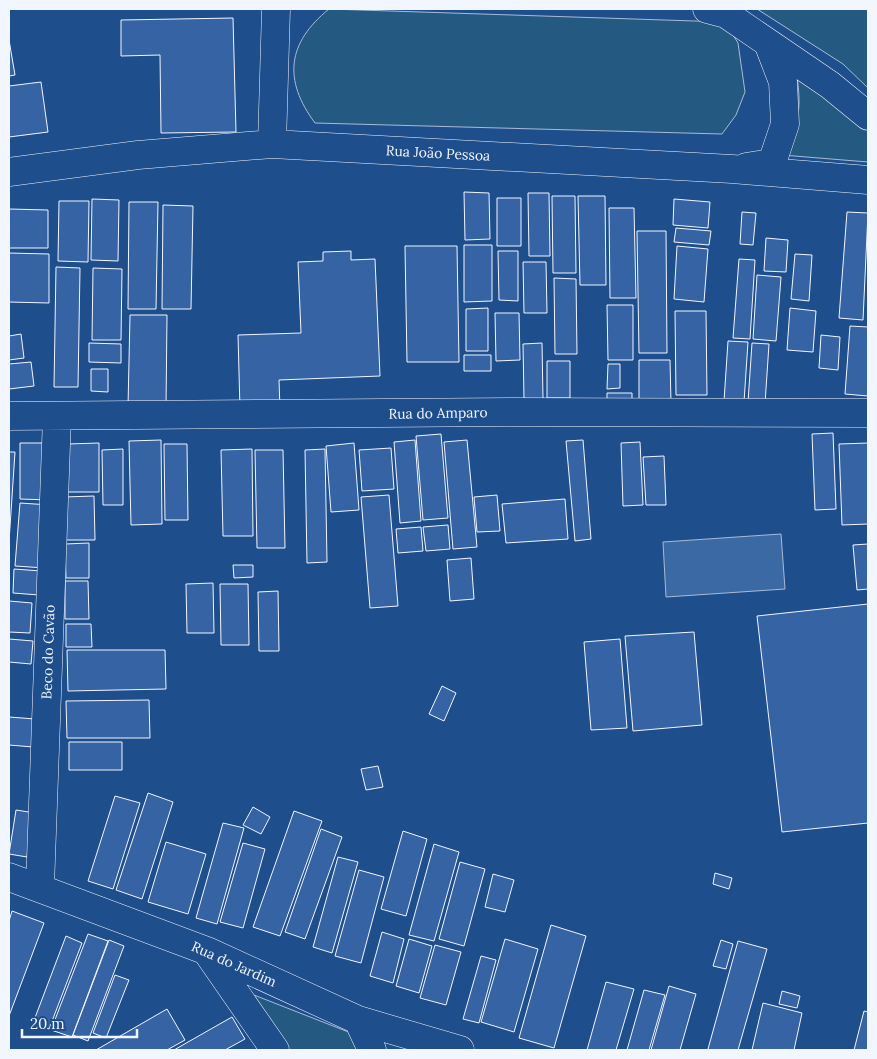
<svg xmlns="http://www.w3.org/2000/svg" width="877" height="1059" viewBox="0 0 877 1059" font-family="Lora,serif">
	<rect width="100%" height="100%" fill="#1f4e8c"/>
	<path fill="#245a82" stroke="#a8bbd7" d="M 329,9 L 725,22 L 738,43 L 745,92 L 736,115 L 722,134 L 315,123 C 283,80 287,43 329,9 Z
		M 757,9 L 868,9 L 868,88 L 843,64 Z
		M 796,70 L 868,131 L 868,162 L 782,155 C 800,121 802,108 796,70 Z
		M 236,988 L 351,1033 L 359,1050 L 280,1050 Z"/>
	<path fill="#3b69a3" stroke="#a8bbd7" d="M 781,534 L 785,589 L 666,597 L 663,542 Z"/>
	<path fill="#3563a3" stroke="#f2f6ff" d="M 233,18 L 236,132 L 161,133 L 160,55 L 121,56 L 121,20 Z
		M 9,40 L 15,75 L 9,76 Z
		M 41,82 L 48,132 L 9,137 L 9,86 Z
		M 464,192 L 489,193 L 490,239 L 465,240 Z
		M 528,193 L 549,193 L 550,256 L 529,256 Z
		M 552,196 L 575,196 L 576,273 L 553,273 Z
		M 578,196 L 605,196 L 606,285 L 580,285 Z
		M 497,198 L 521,198 L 521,246 L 497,246 Z
		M 92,199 L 119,200 L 118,261 L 91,260 Z
		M 674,199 L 710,202 L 708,228 L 673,225 Z
		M 59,201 L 89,201 L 88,262 L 58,261 Z
		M 129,202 L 158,202 L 156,309 L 128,309 Z
		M 163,205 L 193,206 L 191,309 L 162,309 Z
		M 609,208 L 634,208 L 636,298 L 610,298 Z
		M 9,209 L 48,210 L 48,248 L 9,248 Z
		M 742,212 L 756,213 L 753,245 L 740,244 Z
		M 847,212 L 868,213 L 863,320 L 839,318 Z
		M 676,228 L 711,231 L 709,245 L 674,242 Z
		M 637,231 L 666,231 L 667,353 L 639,353 Z
		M 766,238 L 788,240 L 786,272 L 764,271 Z
		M 464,245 L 492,245 L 492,301 L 464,302 Z
		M 405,246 L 457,246 L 459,362 L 407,362 Z
		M 677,246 L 708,249 L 704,302 L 674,299 Z
		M 351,251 L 351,260 L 375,259 L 380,376 L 279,380 L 280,409 L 240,410 L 238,335 L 301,333 L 298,262 L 323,261 L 323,252 Z
		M 498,251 L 518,251 L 518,301 L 499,300 Z
		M 9,253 L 49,254 L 49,303 L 9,302 Z
		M 795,254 L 812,255 L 809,301 L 791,299 Z
		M 739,259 L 755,260 L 750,339 L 733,338 Z
		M 523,262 L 546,262 L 547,313 L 524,313 Z
		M 56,267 L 80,268 L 78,387 L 54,387 Z
		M 93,268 L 122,269 L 121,340 L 92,340 Z
		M 757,275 L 781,277 L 776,341 L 753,339 Z
		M 554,278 L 576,279 L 577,354 L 555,354 Z
		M 607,305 L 633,305 L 633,360 L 608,360 Z
		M 488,308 L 488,351 L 466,351 L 466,309 Z
		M 790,308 L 816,311 L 813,352 L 787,350 Z
		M 675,311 L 706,311 L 707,395 L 676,395 Z
		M 495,313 L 519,313 L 520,360 L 496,361 Z
		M 130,315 L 167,315 L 166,408 L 128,407 Z
		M 850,326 L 868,327 L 868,396 L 845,394 Z
		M 21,334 L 24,358 L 9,360 L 9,336 Z
		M 821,335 L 840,337 L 838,370 L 819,368 Z
		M 728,341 L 748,342 L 744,402 L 724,401 Z
		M 89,343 L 121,344 L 121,363 L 89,362 Z
		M 542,343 L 543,399 L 524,399 L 523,344 Z
		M 752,343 L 769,344 L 765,404 L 748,402 Z
		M 464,355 L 491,355 L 491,371 L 464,371 Z
		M 639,360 L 670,360 L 671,403 L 639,403 Z
		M 547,361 L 570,361 L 570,398 L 547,398 Z
		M 31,362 L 34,386 L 9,389 L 9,364 Z
		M 608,364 L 620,364 L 620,388 L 607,389 Z
		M 91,369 L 108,369 L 108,392 L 91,391 Z
		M 607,393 L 632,393 L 632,408 L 607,409 Z
		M 833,433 L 836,509 L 815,510 L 812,434 Z
		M 441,434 L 448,518 L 423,520 L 416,436 Z
		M 161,440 L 162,524 L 131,525 L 129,441 Z
		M 415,440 L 421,521 L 400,523 L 394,442 Z
		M 467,440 L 477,547 L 453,549 L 444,442 Z
		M 583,440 L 591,539 L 575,541 L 566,441 Z
		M 640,442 L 643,505 L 623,506 L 621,443 Z
		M 20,443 L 49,443 L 49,500 L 20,499 Z
		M 99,443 L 99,492 L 67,492 L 67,444 Z
		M 354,443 L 359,510 L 331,512 L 326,446 Z
		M 868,443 L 868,524 L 842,525 L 839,444 Z
		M 164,444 L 187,444 L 188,520 L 165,520 Z
		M 391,448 L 394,489 L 362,491 L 359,450 Z
		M 123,449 L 123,505 L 103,505 L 102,450 Z
		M 252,449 L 253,536 L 223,536 L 221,450 Z
		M 325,449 L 327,562 L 307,563 L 305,450 Z
		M 255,450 L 283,450 L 285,548 L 257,548 Z
		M 9,452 L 15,452 L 9,542 Z
		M 664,456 L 666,505 L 646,505 L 643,457 Z
		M 389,495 L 398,606 L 370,608 L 361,497 Z
		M 497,495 L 500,531 L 477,532 L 474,497 Z
		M 94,496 L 95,540 L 65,540 L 64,497 Z
		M 565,499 L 568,539 L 506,543 L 502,504 Z
		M 20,503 L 50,505 L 45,568 L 15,566 Z
		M 448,525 L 450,549 L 426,551 L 423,527 Z
		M 421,527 L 423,551 L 398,553 L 396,529 Z
		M 89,543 L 89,578 L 66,578 L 65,544 Z
		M 868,544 L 868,589 L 857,590 L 853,545 Z
		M 471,558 L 474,599 L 450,601 L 447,560 Z
		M 233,565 L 253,565 L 253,577 L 234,578 Z
		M 14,569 L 41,571 L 39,595 L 13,593 Z
		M 65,581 L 88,581 L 89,619 L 65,619 Z
		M 213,583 L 214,633 L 187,633 L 186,584 Z
		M 220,584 L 248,584 L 249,645 L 221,645 Z
		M 278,591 L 279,651 L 259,651 L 258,592 Z
		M 9,601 L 32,603 L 30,633 L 9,632 Z
		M 868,604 L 868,823 L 782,832 L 757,616 Z
		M 66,624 L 91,624 L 92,647 L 66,647 Z
		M 694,632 L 702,725 L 633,731 L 625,636 Z
		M 9,639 L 33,641 L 31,664 L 9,662 Z
		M 620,639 L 627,728 L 591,730 L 584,642 Z
		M 67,650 L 165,650 L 166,689 L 68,691 Z
		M 442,686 L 456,693 L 444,721 L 429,714 Z
		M 149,700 L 150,738 L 67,738 L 66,701 Z
		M 9,717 L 35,719 L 33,747 L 9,745 Z
		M 69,742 L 122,742 L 122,770 L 69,770 Z
		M 378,766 L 383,787 L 366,790 L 361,769 Z
		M 148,793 L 173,802 L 142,899 L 116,890 Z
		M 115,796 L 140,803 L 113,889 L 88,881 Z
		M 253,807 L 270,817 L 261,834 L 243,825 Z
		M 16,810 L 35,813 L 27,857 L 9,854 Z
		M 294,811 L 322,821 L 280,936 L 253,927 Z
		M 223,823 L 244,828 L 217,924 L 196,918 Z
		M 321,829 L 342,837 L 305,939 L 285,932 Z
		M 403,831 L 427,839 L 406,916 L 381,909 Z
		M 166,842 L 206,854 L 188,914 L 148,902 Z
		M 243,843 L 265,849 L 243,928 L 220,922 Z
		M 434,844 L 459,852 L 434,941 L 409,935 Z
		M 338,857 L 358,862 L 332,953 L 313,947 Z
		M 460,862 L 485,869 L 464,946 L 439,939 Z
		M 359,870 L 384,877 L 361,963 L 335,956 Z
		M 715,873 L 732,878 L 729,889 L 713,884 Z
		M 493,874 L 514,880 L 505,912 L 485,907 Z
		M 12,911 L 44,923 L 9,1016 L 9,921 Z
		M 551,925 L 586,936 L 554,1048 L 519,1038 Z
		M 382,932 L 404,939 L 393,983 L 370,976 Z
		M 88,934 L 108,941 L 72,1037 L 51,1030 Z
		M 66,936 L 82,943 L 49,1029 L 33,1023 Z
		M 409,939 L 432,946 L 419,993 L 396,986 Z
		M 505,939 L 538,949 L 514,1032 L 481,1022 Z
		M 109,940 L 124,946 L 88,1041 L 73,1035 Z
		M 721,940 L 733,944 L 726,969 L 713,966 Z
		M 738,941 L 767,949 L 738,1050 L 711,1050 L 708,1049 Z
		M 435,945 L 461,952 L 446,1005 L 420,998 Z
		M 481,956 L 496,960 L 479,1023 L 463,1019 Z
		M 115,975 L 129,980 L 106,1038 L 93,1033 Z
		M 606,982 L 634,989 L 616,1050 L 587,1050 Z
		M 669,986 L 696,994 L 680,1050 L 651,1050 Z
		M 644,990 L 665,995 L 649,1050 L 627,1050 Z
		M 782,991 L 800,996 L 797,1008 L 779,1004 Z
		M 763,1003 L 802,1013 L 794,1050 L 752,1050 Z
		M 167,1009 L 185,1040 L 167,1050 L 96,1050 Z
		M 864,1011 L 868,1012 L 868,1050 L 854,1050 Z
		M 232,1017 L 245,1039 L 225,1050 L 174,1050 Z"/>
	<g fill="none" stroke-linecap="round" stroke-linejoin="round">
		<g stroke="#f2f6ff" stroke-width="29">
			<path id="street" d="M 9,416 L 513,412 L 868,413
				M 9,877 L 207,951 L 358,1020 L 460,1050
				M 40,887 L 57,417
				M 207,952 L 275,1050
				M 358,1020 L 372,1050"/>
		</g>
		<g stroke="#f2f6ff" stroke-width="29">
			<path id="secondary" d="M 707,9 L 726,14 L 830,85 L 868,116
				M 272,144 L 276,9
				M 746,167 L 772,163 L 785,124 L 783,82 L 768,43
				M 9,172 L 138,155 L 272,144 L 732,169 L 868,180"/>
		</g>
		<use href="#street" stroke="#1f4e8c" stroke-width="28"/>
		<use href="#secondary" stroke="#1f4e8c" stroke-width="28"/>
	</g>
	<g text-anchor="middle" stroke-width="4" stroke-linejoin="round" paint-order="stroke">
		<g font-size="14" fill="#f2f6ff" stroke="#1f4e8c">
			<text transform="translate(438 153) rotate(3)" y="5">Rua João Pessoa</text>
			<text transform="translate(438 413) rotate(-1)" y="5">Rua do Amparo</text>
			<text transform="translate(48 652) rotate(-88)" y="5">Beco do Cavão</text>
			<text transform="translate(234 964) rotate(24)" y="5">Rua do Jardim</text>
		</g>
	</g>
	<rect width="877" height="1059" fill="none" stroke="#f2f6ff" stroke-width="20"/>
	<path d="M22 1029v8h115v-8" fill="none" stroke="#f2f6ff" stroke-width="2.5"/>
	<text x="30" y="1029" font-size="15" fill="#f2f6ff" stroke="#1f4e8c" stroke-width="4" paint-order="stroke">20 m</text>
</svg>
